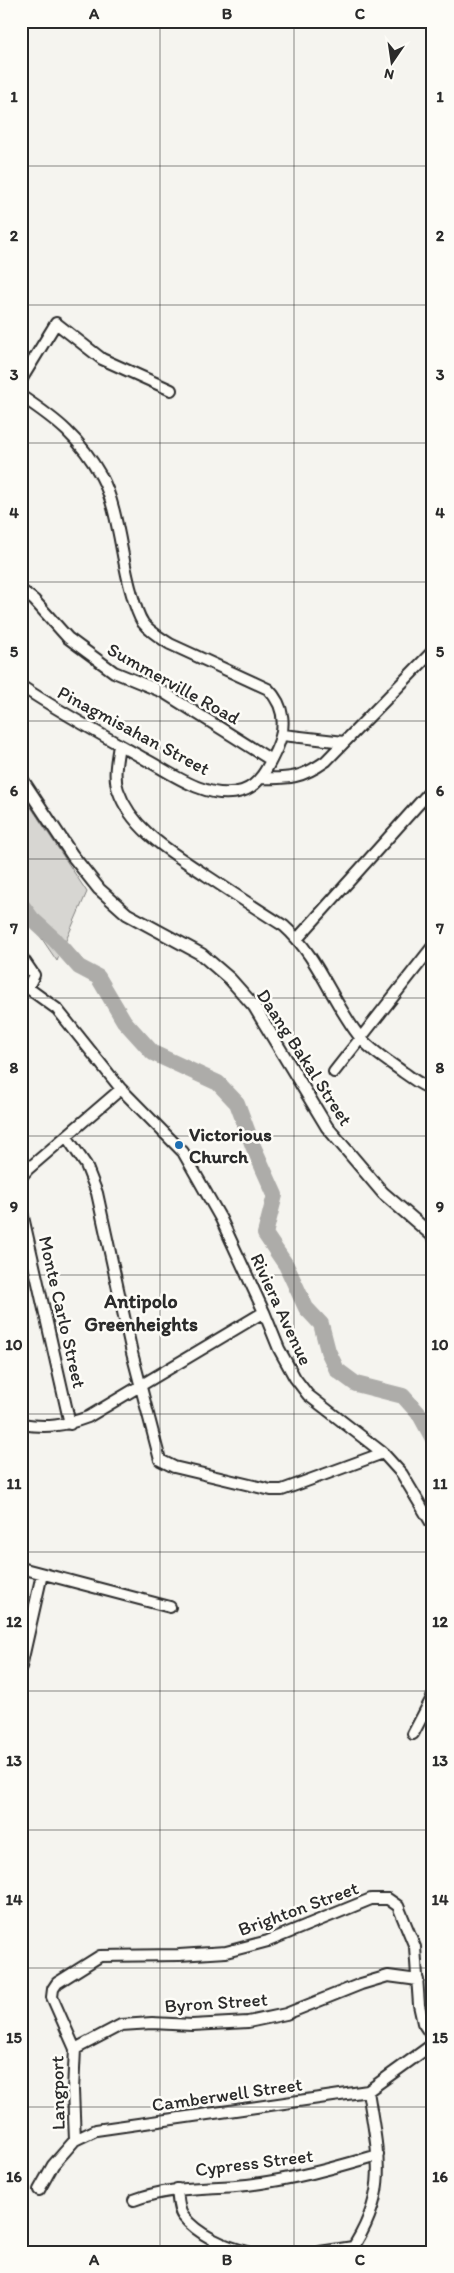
<svg xmlns="http://www.w3.org/2000/svg" width="454" height="2273" viewBox="0 0 454 2273" font-family="Itim,sans-serif">
	<rect width="100%" height="100%" fill="#f5f4ef"/>
	<filter id="ink" filterUnits="userSpaceOnUse"><feTurbulence type="fractalNoise" baseFrequency=".02" numOctaves="2"/><feDisplacementMap in="SourceGraphic" scale="10" xChannelSelector="R" yChannelSelector="G"/><feConvolveMatrix kernelMatrix="1 2 1 2 8 2 1 2 1" color-interpolation-filters="sRGB"/></filter>
	<g filter="url(#ink)">
		<path fill="#d7d6d2" stroke="#81807e" d="M 21,792 L 87,892 L 57,961 L 21,908 Z"/>
		<g fill="none" stroke-linecap="round" stroke-linejoin="round">
			<path stroke="#adaca9" stroke-width="16" d="M 21,904 L 32,919 L 54,939 L 79,967 L 98,977 L 124,1021 L 153,1053 L 218,1083 L 237,1103 L 253,1146 L 275,1195 L 265,1234 L 286,1265 L 306,1308 L 321,1324 L 328,1351 L 337,1370 L 356,1384 L 403,1396 L 420,1415 L 433,1439"/>
			<g stroke="#2b2b2b" stroke-width="14">
				<path id="minor" d="M 21,380 L 56,323 L 102,359 L 171,390
					M 21,396 C 57,420 80,438 101,476 C 118,507 121,557 131,591 C 134,602 137,614 143,623 C 150,632 161,638 170,644 L 268,689 C 285,706 286,727 277,748 C 269,765 260,786 242,791 C 229,795 213,793 200,788 C 180,781 162,768 143,758 C 102,735 60,712 21,686
					M 21,590 L 34,600 L 68,638 L 114,672 L 163,692 L 271,760
					M 283,735 L 344,742
					M 119,745 C 117,759 113,776 118,790 C 132,831 173,853 207,876 C 233,893 258,910 284,926 C 318,956 331,1000 359,1036 C 370,1050 388,1061 403,1072 C 412,1078 422,1087 433,1089
					M 261,778 C 289,779 302,778 326,761 L 433,651
					M 298,938 L 433,788
					M 21,956 L 34,975 L 28,987
					M 21,983 L 57,1009 L 121,1089 L 183,1152 L 221,1219 L 264,1312 L 279,1349 L 295,1378 L 308,1395 L 383,1453 L 402,1474 L 433,1526
					M 334,1072 L 433,946
					M 66,1136 L 86,1165 L 97,1193 L 132,1353 L 160,1460 L 174,1467 L 271,1490 L 282,1490 L 383,1453
					M 21,1177 L 28,1169 L 121,1089
					M 21,1208 L 70,1424
					M 21,1424 C 47,1428 64,1426 88,1417 L 264,1312
					M 21,1568 L 170,1607
					M 21,1667 L 42,1574
					M 413,1734 L 433,1696
					M 75,2049 L 121,2025 L 152,2023 L 192,2025 L 248,2022 L 286,2014 L 361,1984 L 388,1976 L 418,1980
					M 75,2140 L 73,2090 L 75,2049 L 52,1997 L 53,1989 L 57,1983 L 100,1956 L 179,1955 L 226,1952 L 268,1941 L 371,1899 L 388,1899 L 398,1906 L 415,1947 L 419,2005 L 423,2023 L 433,2038
					M 177,2189 C 178,2197 178,2210 183,2216 C 198,2235 225,2247 248,2252
					M 39,2190 L 53,2165 L 75,2140 L 96,2130 L 368,2091 L 433,2044
					M 134,2200 C 170,2186 209,2189 247,2185 C 294,2179 334,2168 378,2155
					M 320,2252 L 353,2247
					M 350,2252 C 390,2193 378,2156 368,2091"/>
			</g>
			<g stroke="#2b2b2b" stroke-width="15">
				<path id="tertiary" d="M 21,778 L 72,855 L 99,889 L 127,914 L 201,954 L 230,979 L 254,1006 L 327,1127 L 383,1193 L 433,1236"/>
			</g>
			<use href="#minor" stroke="#fdfcf7" stroke-width="10"/>
			<use href="#tertiary" stroke="#fdfcf7" stroke-width="11"/>
		</g>
	</g>
	<path fill="none" stroke="#2b2b2b" stroke-width="1" stroke-opacity="0.55" d="M 160,21 L 160,2252M 294,21 L 294,2252M 21,166 L 433,166M 21,305 L 433,305M 21,443 L 433,443M 21,582 L 433,582M 21,721 L 433,721M 21,859 L 433,859M 21,998 L 433,998M 21,1136 L 433,1136M 21,1275 L 433,1275M 21,1414 L 433,1414M 21,1552 L 433,1552M 21,1691 L 433,1691M 21,1830 L 433,1830M 21,1968 L 433,1968M 21,2107 L 433,2107"/>
	<circle fill="#1f6fb2" stroke="#fdfcf7" stroke-width="2" cx="179" cy="1145" r="5"/>
	<g text-anchor="middle" stroke-width="5" stroke-linejoin="round" paint-order="stroke">
		<g font-size="19" fill="#2b2b2b" stroke="#fdfcf7">
			<text transform="translate(174 683) rotate(29)" y="7">Summerville Road</text>
			<text transform="translate(134 730) rotate(28)" y="7">Pinagmisahan Street</text>
			<text transform="translate(305 1057) rotate(57)" y="7">Daang Bakal Street</text>
			<text transform="translate(282 1309) rotate(65)" y="7">Riviera Avenue</text>
			<text transform="translate(63 1312) rotate(77)" y="7">Monte Carlo Street</text>
			<text transform="translate(298 1908) rotate(-20)" y="7">Brighton Street</text>
			<text transform="translate(216 2002) rotate(-4)" y="7">Byron Street</text>
			<text transform="translate(57 2093) rotate(-91)" y="7">Langport</text>
			<text transform="translate(227 2094) rotate(-8)" y="7">Camberwell Street</text>
			<text transform="translate(254 2162) rotate(-7)" y="7">Cypress Street</text>
		</g>
		<g font-size="19" font-weight="bold" fill="#2b2b2b" stroke="#fdfcf7" text-anchor="start">
			<text x="189" y="1141">Victorious<tspan x="189" dy="22">Church</tspan></text>
		</g>
		<g font-size="20" font-weight="bold" fill="#2b2b2b" stroke="#fdfcf7">
			<text x="141" y="1308">Antipolo<tspan x="141" dy="23">Greenheights</tspan></text>
		</g>
	</g>
	<rect width="454" height="2273" fill="none" stroke="#fdfcf7" stroke-width="55"/>
	<g transform="translate(392 62) rotate(193)" stroke="#fdfcf7" stroke-width="4" paint-order="stroke">
	<path d="M0-4L9 19L0 12L-9 19Z" fill="#2b2b2b"/>
	<text y="-8" font-size="14" font-weight="bold" text-anchor="middle" fill="#2b2b2b">N</text>
	</g>
	<rect x="28" y="28" width="398" height="2218" fill="none" stroke="#2b2b2b" stroke-width="2"/>
	<g font-size="16" text-anchor="middle" font-weight="bold" fill="#2b2b2b">
		<text x="94" y="19">A</text>
		<text x="227" y="19">B</text>
		<text x="360" y="19">C</text>
		<text x="14" y="102">1</text>
		<text x="440" y="102">1</text>
		<text x="14" y="241">2</text>
		<text x="440" y="241">2</text>
		<text x="14" y="380">3</text>
		<text x="440" y="380">3</text>
		<text x="14" y="518">4</text>
		<text x="440" y="518">4</text>
		<text x="14" y="657">5</text>
		<text x="440" y="657">5</text>
		<text x="14" y="796">6</text>
		<text x="440" y="796">6</text>
		<text x="14" y="934">7</text>
		<text x="440" y="934">7</text>
		<text x="14" y="1073">8</text>
		<text x="440" y="1073">8</text>
		<text x="14" y="1212">9</text>
		<text x="440" y="1212">9</text>
		<text x="14" y="1350">10</text>
		<text x="440" y="1350">10</text>
		<text x="14" y="1489">11</text>
		<text x="440" y="1489">11</text>
		<text x="14" y="1627">12</text>
		<text x="440" y="1627">12</text>
		<text x="14" y="1766">13</text>
		<text x="440" y="1766">13</text>
		<text x="14" y="1905">14</text>
		<text x="440" y="1905">14</text>
		<text x="14" y="2043">15</text>
		<text x="440" y="2043">15</text>
		<text x="14" y="2182">16</text>
		<text x="440" y="2182">16</text>
		<text x="94" y="2265">A</text>
		<text x="227" y="2265">B</text>
		<text x="360" y="2265">C</text>
	</g>
</svg>
